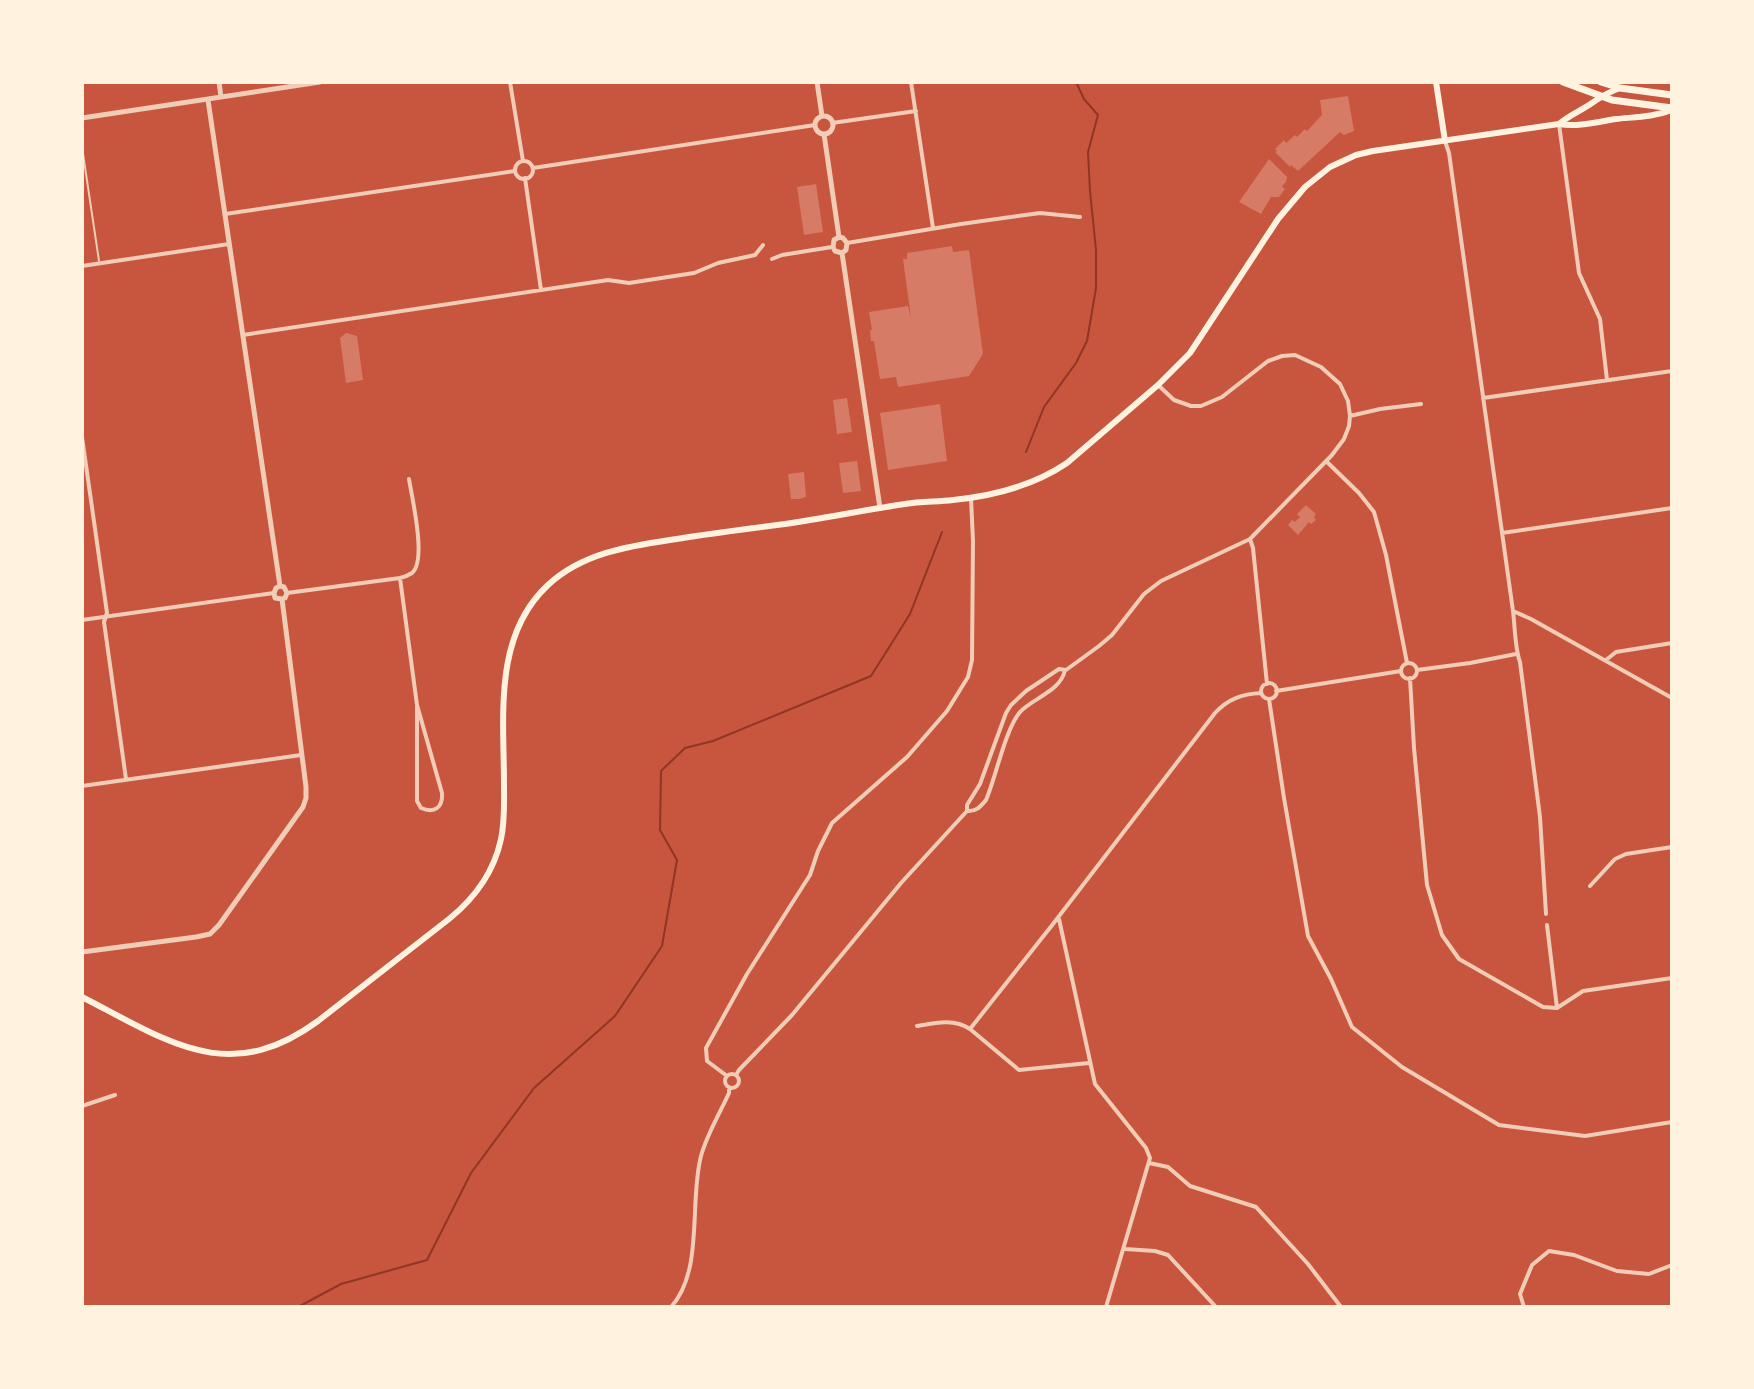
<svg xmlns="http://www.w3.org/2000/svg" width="1754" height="1389" viewBox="0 0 1754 1389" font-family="'Varela Round',sans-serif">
	<rect width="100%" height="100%" fill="#c8553d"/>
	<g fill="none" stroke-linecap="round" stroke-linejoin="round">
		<path stroke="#8f3625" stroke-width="2" d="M 1026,452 L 1044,407 L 1076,363 L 1087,341 L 1096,288 L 1096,250 L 1090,191 L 1088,152 L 1098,115 L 1084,99 L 1076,82
			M 298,1307 L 341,1284 L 427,1260 L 471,1173 L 534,1088 L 615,1016 L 662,946 L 677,860 L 660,830 L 661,771 L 685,748 L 713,741 L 871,676 L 910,614 L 942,532"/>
	</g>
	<path fill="#d67c66" d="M 1348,96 L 1354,131 L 1344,135 L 1340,132 L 1298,171 L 1291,165 L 1290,167 L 1275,152 L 1277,151 L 1275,149 L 1284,140 L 1286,143 L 1295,135 L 1297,137 L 1305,129 L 1307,131 L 1322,115 L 1320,100 Z
		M 1269,159 L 1287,177 L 1286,182 L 1282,186 L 1285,189 L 1279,197 L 1271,197 L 1261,214 L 1239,202 Z
		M 816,184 L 823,232 L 804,235 L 797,187 Z
		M 952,246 L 953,252 L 969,250 L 983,354 L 969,376 L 898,387 L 896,377 L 880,379 L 874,341 L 871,341 L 870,330 L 872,330 L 869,312 L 908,306 L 911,318 L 903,259 L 907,259 L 907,253 Z
		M 346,333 L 357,336 L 363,380 L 346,383 L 340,338 Z
		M 847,398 L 852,432 L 837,434 L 833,400 Z
		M 940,404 L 947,461 L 888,470 L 880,413 Z
		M 857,461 L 861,491 L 843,493 L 839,463 Z
		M 804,472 L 806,497 L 799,499 L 791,499 L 788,474 Z
		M 1306,505 L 1316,514 L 1314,517 L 1316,520 L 1311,524 L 1309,522 L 1298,535 L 1288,525 L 1292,520 L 1295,522 L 1300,517 L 1297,514 Z"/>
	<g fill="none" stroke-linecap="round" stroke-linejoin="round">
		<path stroke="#f1ccb7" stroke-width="2" d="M 82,147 L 99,261"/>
		<path stroke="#f1ccb7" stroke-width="4" d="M 510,82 L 523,161
			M 911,82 L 933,228
			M 832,123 L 916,111
			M 1559,124 L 1579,273 L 1600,319 L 1607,380
			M 1445,141 L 1449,153 L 1513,611 C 1515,627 1515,649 1520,662 L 1540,817 L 1546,914
			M515 170a9 9 0 1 1 18 0a9 9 0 1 1-18 0Z
			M 533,168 L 815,125
			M 525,178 L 541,290
			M 225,214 L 515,171
			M 847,243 L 961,224 L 1040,213 L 1080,217
			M 772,259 L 782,255 L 832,247
			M 82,266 L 229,244
			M 243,335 L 608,280 L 629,283 L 694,273 L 718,263 L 755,255 L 763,245
			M 1483,398 L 1672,371
			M 1350,416 L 1380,409 L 1421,404
			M 82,437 L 107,613 L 104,622 L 126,779
			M 1326,461 L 1359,493 L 1374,512 L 1386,555 L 1407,663
			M 1502,533 L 1672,508
			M 1250,539 L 1253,548 L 1267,684
			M 400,578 L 417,705 L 417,801 L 421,808 C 435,814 443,807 442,793 L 417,705
			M 287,593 L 400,578 C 404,577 409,575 412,573 C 427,561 412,498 409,479
			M 1513,611 L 1531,619 L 1672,698
			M 82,620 L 274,593
			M 1606,660 L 1616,652 L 1672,643
			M1401 671a8 8 0 1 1 16 0a8 8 0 1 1-16 0Z
			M 1417,670 L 1470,663 L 1516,654
			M 1410,678 L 1414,748 L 1427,885 L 1442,935 L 1459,959 L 1543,1007 L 1557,1008
			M1261 691a8 8 0 1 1 16 0a8 8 0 1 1-16 0Z
			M 1276,691 L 1401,671
			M 1269,699 L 1284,798 L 1308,936 L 1331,979 L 1352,1027 L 1402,1067 L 1499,1125 L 1585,1136 L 1672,1122
			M 82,786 L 301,755
			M 967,811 C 976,812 980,807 986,800 C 996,777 1005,730 1020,712 C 1033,698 1061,691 1065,670
			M 1590,886 L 1615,859 L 1626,854 L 1672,847
			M 1059,919 L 1095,1084 L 1146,1148 L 1150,1158 L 1106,1307
			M 1547,925 L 1557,1008
			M 1557,1008 L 1583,991 L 1672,978
			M 917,1026 C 934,1023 954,1018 970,1029 L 1053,924 L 1215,713 C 1228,699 1242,694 1261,693
			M 970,1029 L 1019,1070 L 1089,1063
			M725 1081a7 7 0 1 1 14 0a7 7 0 1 1-14 0Z
			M 736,1075 L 739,1070 L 792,1015 L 901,883 L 967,811 L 967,805 L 980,784 L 1006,713 L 1011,705 L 1026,691 L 1059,669 L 1066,670 L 1099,646 L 1112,635 L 1144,594 L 1161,581 L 1250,539 L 1332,455 L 1344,439 L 1349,426 L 1350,416 L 1348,401 L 1340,384 L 1321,367 L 1295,355 L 1282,356 L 1268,361 L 1222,397 L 1201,406 L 1191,406 L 1174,400 L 1158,385
			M 727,1076 L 707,1061 L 706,1048 L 747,974 L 810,875 L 818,851 L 832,823 L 907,757 L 947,711 L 968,677 L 972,660 L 973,541 L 971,498
			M 82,1106 L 115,1095
			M 1149,1163 L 1168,1167 L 1190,1186 L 1256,1207 L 1308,1264 L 1341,1307
			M 1125,1249 L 1155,1251 L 1168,1255 L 1216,1307
			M 671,1307 C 704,1271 689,1201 701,1156 C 707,1134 720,1113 729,1093 L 729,1087
			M 1524,1307 L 1520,1294 L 1532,1265 L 1549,1251 L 1574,1255 L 1617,1271 L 1649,1274 L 1672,1265"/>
		<path stroke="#f1ccb7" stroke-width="5" d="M 219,82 L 221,97
			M 817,82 L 822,116
			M 208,100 L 280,586
			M815 125a9 9 0 1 1 18 0a9 9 0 1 1-18 0Z
			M 82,118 L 320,82
			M 824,134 L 839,237
			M 839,237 L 834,240 L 833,247 L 835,251 L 842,253
			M 839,237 L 843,238 L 847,243 L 846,250 L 842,253
			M 842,253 L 880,508
			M 280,586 L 276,588 L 274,593 L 275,598 L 282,599
			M 280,586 L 284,587 L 287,593 L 285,598 L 282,599
			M 82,952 L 196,937 L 210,934 L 219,925 L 303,807 L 306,798 L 306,787 L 282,599"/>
		<path stroke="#fff3e0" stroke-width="6" d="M 1436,82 L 1445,141
			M 1559,124 C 1568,116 1578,112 1589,105 C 1599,98 1608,92 1620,88
			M 82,997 C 168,1041 228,1087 318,1021 L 449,919 C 475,898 494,872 501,839 C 505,821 504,803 504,785 C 504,716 493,636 548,585 C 587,549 640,545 689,537 C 721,532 753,528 785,524 C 825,518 865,510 905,504 C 921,501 937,502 953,500 C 994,496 1033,486 1067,463 L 1158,385 L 1190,353 L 1278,219 L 1305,187 L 1330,167 L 1356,155 L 1373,151 L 1559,124 C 1578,127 1597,122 1616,119 C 1635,117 1654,117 1672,110"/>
		<path stroke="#fff3e0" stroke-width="7" d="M 1563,82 L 1612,100 L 1672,108
			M 1601,82 L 1620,88 L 1672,95"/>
	</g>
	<rect width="1754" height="1389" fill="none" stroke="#fff3e0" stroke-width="168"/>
</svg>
